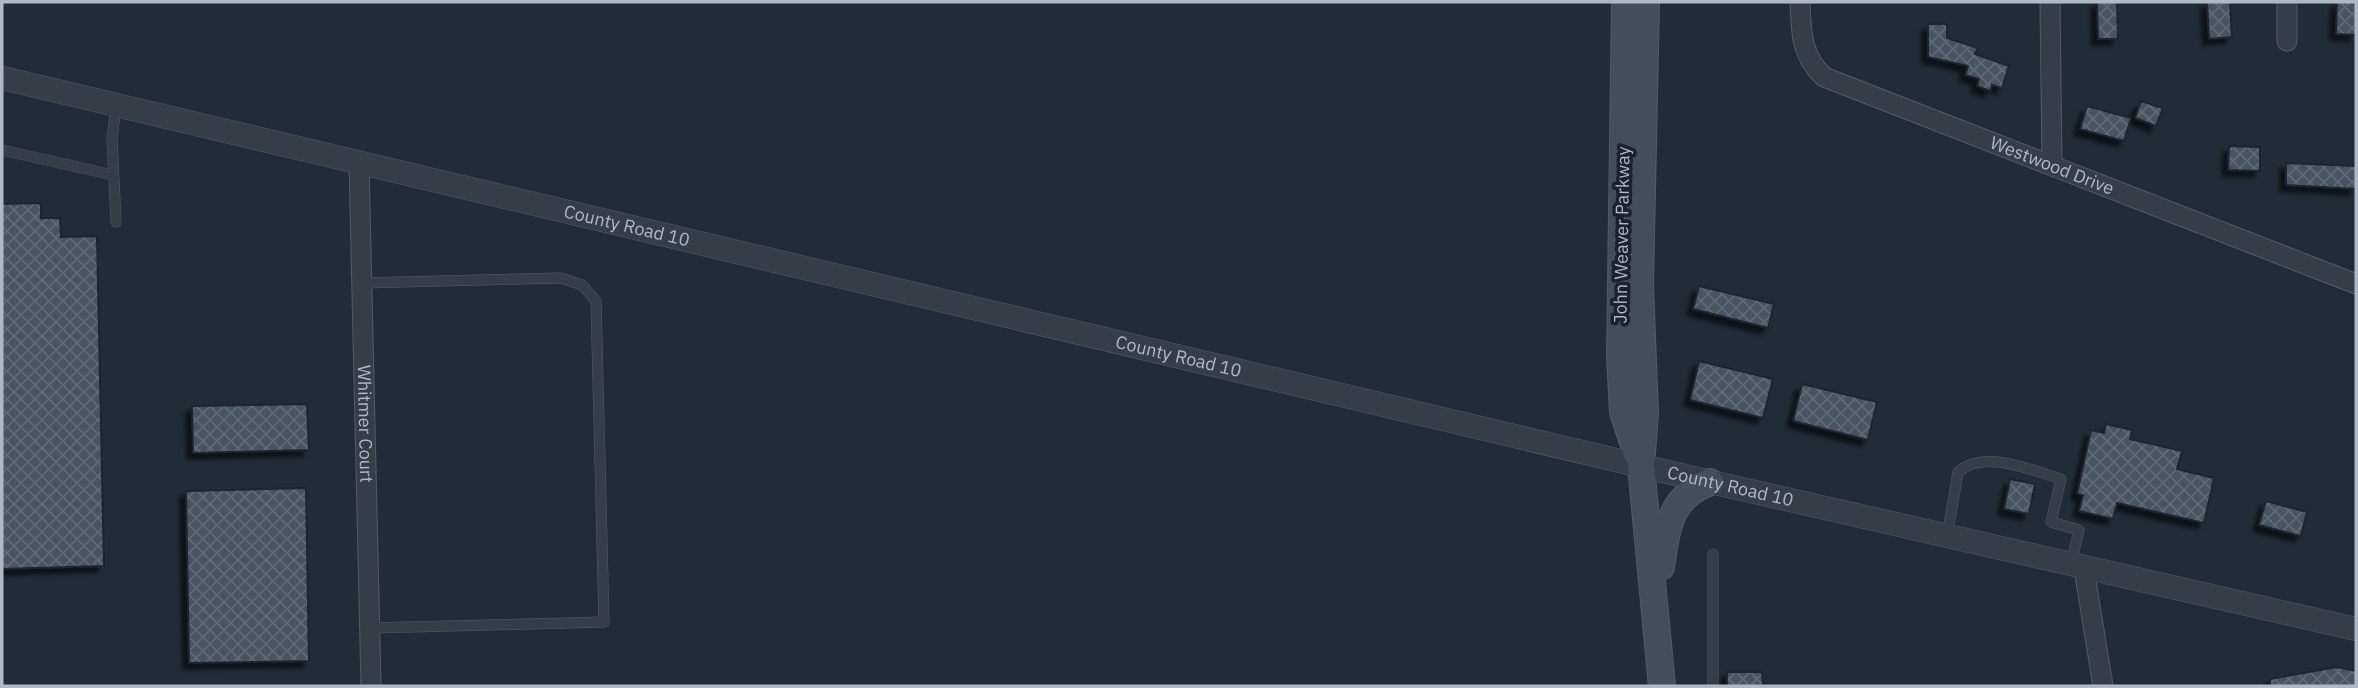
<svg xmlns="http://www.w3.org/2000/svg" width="2358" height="688" viewBox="0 0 2358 688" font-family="'IBM Plex Sans',sans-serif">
	<defs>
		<pattern id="building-cross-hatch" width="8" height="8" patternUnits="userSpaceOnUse" patternTransform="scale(1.75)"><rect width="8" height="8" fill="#465463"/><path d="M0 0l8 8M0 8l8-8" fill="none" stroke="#5e6a78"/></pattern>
		<filter id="shadow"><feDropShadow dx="-6" dy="6" stdDeviation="2" flood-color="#0009"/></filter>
	</defs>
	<rect width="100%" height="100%" fill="#202d39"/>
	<path fill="url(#building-cross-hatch)" stroke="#1b2530" stroke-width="2" filter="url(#shadow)" d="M 2097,2 L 2117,2 L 2118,39 L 2098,39 Z
		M 2207,2 L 2230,2 L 2232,37 L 2209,39 Z
		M 2337,2 L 2356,2 L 2356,35 L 2336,34 Z
		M 1928,24 L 1947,24 L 1947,38 L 1978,48 L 1975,54 L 2009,66 L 2002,88 L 1992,85 L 1990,91 L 1977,86 L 1979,79 L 1965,75 L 1968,66 L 1928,57 Z
		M 2141,101 L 2163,108 L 2156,126 L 2135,118 Z
		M 2087,106 L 2131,118 L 2124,141 L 2080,129 Z
		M 2229,146 L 2260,147 L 2260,171 L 2228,170 Z
		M 2286,163 L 2356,166 L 2356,189 L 2286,185 Z
		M 41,203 L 41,218 L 60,218 L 61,237 L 97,236 L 104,566 L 2,569 L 2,204 Z
		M 1699,286 L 1774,304 L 1768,328 L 1693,309 Z
		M 1699,361 L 1773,379 L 1763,418 L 1690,400 Z
		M 1802,384 L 1877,402 L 1868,440 L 1793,421 Z
		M 307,404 L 309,450 L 193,453 L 192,406 Z
		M 2106,424 L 2132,430 L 2130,439 L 2182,451 L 2177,469 L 2214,478 L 2204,523 L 2117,503 L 2113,519 L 2079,511 L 2083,495 L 2077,494 L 2091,430 L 2104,433 Z
		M 2010,479 L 2035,484 L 2029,514 L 2004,509 Z
		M 306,488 L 309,661 L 189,663 L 186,491 Z
		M 2266,501 L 2307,512 L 2301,536 L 2259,525 Z
		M 2337,667 L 2356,671 L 2356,686 L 2270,686 L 2270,679 Z
		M 1727,672 L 1762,672 L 1763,686 L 1727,686 Z"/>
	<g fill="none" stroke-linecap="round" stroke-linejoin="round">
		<g stroke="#515c67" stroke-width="11">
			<path id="service" d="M 2,150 L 113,175
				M 116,222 L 112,139 L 116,106
				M 361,283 L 561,278 L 582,285 L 596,301 L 604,622 L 369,628
				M 1947,537 L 1958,472 C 1985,449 2030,470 2061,479 L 2051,522 L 2079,530 L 2071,564
				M 1713,554 L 1713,686"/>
		</g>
		<g stroke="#515c67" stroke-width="21">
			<g id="minor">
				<path id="s1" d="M 1800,2 C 1801,31 1801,56 1824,77 L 2356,284"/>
				<path d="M 2050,2 L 2052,165"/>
				<path d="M 2287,2 L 2287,41"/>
				<path id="s2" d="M 359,163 L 371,686"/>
				<path d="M 2084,569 L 2103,686"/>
			</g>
		</g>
		<g stroke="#515c67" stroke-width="24">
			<g id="tertiary">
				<path id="s3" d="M 2,78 L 1641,466 L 2356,629"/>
			</g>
		</g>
		<g stroke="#515c67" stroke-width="28">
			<path id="secondary" d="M 1625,2 L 1620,356 L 1623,412 L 1637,454
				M 1646,2 L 1640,285 L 1645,413 L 1641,466 L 1662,686
				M 1661,567 C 1667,529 1669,497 1710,482"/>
		</g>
		<use href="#service" stroke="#343e49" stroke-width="10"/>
		<use href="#minor" stroke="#343e49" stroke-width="19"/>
		<use href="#tertiary" stroke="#343e49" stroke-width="23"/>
		<use href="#secondary" stroke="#424e5c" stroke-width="26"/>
	</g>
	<g text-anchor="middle" stroke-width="7" stroke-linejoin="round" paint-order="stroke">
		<g font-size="18" fill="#aeb9c6" stroke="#19232e">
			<text dy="6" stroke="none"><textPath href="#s1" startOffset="326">Westwood Drive</textPath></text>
			<text dy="6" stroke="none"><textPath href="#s3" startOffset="642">County Road 10</textPath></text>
			<text transform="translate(1622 235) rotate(-89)" y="6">John Weaver Parkway</text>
			<text dy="6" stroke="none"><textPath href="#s3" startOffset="1209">County Road 10</textPath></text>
			<text dy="6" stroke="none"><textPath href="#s2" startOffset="261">Whitmer Court</textPath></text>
			<text dy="6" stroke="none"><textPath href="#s3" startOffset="1776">County Road 10</textPath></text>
		</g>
	</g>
	<rect width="2358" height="688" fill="none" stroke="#aeb9c6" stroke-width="7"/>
</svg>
